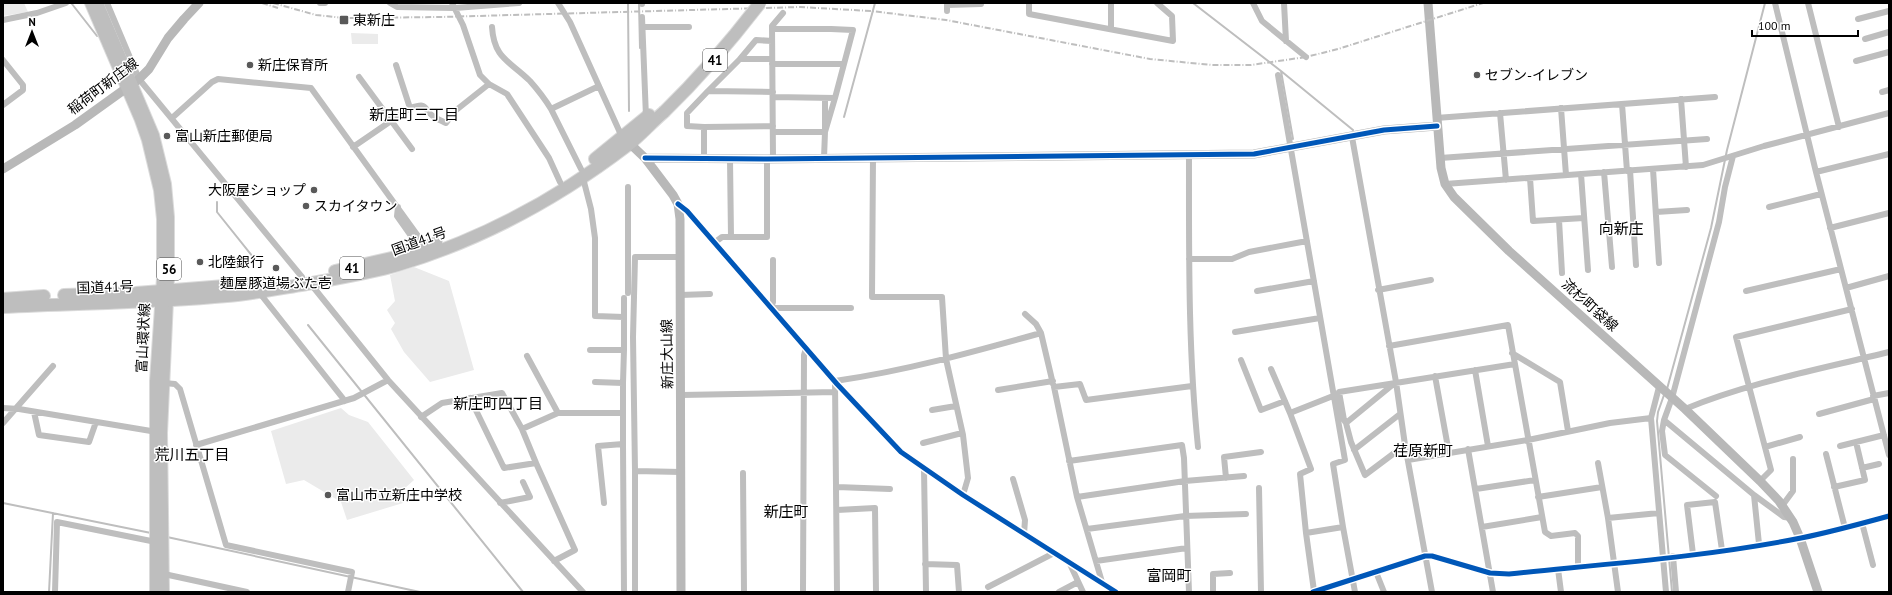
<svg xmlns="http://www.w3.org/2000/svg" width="1892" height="595" viewBox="0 0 1892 595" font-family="'PT Sans','Noto Sans JP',sans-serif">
	<rect width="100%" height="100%" fill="#fff"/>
	<path fill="#ebebeb" d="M 3,3 L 24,3 L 28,12 L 3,16 Z
		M 351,33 L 378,34 L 378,44 L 352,44 Z
		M 414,267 L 449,281 L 474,370 L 430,382 L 404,352 L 391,329 L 395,323 L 387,310 L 395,301 L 390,275 Z
		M 341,408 L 349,415 L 368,422 L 414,480 L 404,489 L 403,503 L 347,520 L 341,502 L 304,480 L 286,484 L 271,431 Z"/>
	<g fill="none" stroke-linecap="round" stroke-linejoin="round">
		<path stroke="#bebebe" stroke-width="2" d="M 628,3 L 629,111
			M 639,3 L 640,48
			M 1193,3 L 1281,71 L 1353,130
			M 72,4 L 97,36
			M 1281,71 L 1293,139
			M 844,117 L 875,3
			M 217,202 L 217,212 L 253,257
			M 308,325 L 523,592
			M 1667,389 L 1711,228 L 1727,150 L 1765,3
			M 1664,395 L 1658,412 L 1657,421 L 1672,592
			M 3,503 L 151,533
			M 167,537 L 420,592
			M 49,592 L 53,513"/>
		<g stroke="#dbdbdb" stroke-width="12">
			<path id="primary" d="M 90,3 L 140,120 L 147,140 L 159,190 L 162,219 L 162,278 L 155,381 L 155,592
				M 98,3 L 154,135 L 166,184 L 169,217 L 169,278 L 162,433 L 164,592"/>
		</g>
		<g stroke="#dbdbdb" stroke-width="14">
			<path id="highway" d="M 595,159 L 649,115
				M 335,271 L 396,257 L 436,243
				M 64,295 L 136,293 L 261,283
				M 3,299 L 44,296
				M 3,307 C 78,303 152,303 227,296 C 252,294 276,289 301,285 C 334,279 366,274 398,265 C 481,240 560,197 628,145 C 641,135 652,122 664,112"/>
		</g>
		<path stroke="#bebebe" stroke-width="6" d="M 107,3 L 139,79 L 302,277
			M 320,3 L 325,3
			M 390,3 L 397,7 L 455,8 L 519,3
			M 452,3 L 463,25 L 480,75 L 489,84 L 507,94 L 549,158 L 560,182
			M 558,3 L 570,22 L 622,137
			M 642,3 L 642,4
			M 947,3 L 947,11
			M 1029,3 L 1029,14 L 1173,41 L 1172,16 L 1157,3
			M 1111,3 L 1111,29
			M 1253,3 L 1262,21 L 1306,57
			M 1284,3 L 1286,41
			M 1775,3 L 1816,172 L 1889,455
			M 1808,3 L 1839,127
			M 947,5 L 981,4
			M 642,17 L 646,117
			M 1858,19 L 1889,11
			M 3,20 L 37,13 L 66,3
			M 492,27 C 494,59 510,61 530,81 C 538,90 545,99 551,109 L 599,86
			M 643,27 L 689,27
			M 772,29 L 831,29 L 853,30 L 835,98 L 773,97
			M 1865,39 L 1889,32
			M 740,59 L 756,40 L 772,41
			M 3,60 L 23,85 L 23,90 L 3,105
			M 1856,61 L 1889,52
			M 772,64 L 844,64
			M 396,65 L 410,108
			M 1278,75 L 1345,460 L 1333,464 L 1343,527 L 1355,592
			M 359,77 L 412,149
			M 708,91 L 740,59 L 772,59
			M 1882,92 L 1889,90
			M 825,98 L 825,132 L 835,98
			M 1681,99 L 1686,167
			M 1622,104 L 1627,171
			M 1561,108 L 1566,175
			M 551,109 L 581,169
			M 1500,113 L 1506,180
			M 172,118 L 212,82 L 218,79 L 311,88 L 426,247
			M 1436,118 L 1715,97
			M 704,127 L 687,126 L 687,113 L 708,91 L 773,92
			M 773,132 L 825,132 L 824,158
			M 1352,137 L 1396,382 L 1405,445 L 1432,592
			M 353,147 L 410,108 C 429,102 422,108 434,117 C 437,119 442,121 446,123 L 455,111 L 489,84
			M 1189,155 C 1189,253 1188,350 1198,447
			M 873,157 L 872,297 L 942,297 L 946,359 L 963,435 L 968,478 L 963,495
			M 1440,158 L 1707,139
			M 704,159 L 704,127 L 773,126
			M 730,159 L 731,237 L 767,237 L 767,159
			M 773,159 L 772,26 L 783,13
			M 1653,169 L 1659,263
			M 1630,170 L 1636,265
			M 1604,172 L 1612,267
			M 1816,172 L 1889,154
			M 1581,174 L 1588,270
			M 583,178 L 591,209 L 595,238 L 595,316 L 624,317 L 624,298
			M 1530,178 L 1533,221 L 1584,218
			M 1445,184 L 1703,165 L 1764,146 L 1889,113
			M 628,187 L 628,293
			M 678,204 L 687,211 L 837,384 L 901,452 L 963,495 L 1116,592
			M 398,207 L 397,216 L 421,250
			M 1769,207 L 1821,194
			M 1656,212 L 1687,210
			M 1559,220 L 1562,273
			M 1830,228 L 1889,213
			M 714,243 L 722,237 L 731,237
			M 1189,259 L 1232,259 L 1249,252 L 1307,241
			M 773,260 L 773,302 L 771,308 L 851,308
			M 310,283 L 388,380 L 583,592
			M 1846,288 L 1889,276
			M 1378,290 L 1431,280
			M 258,291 L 345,401
			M 1257,291 L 1314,281
			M 1746,291 L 1841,269
			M 680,295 L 710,294
			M 1235,332 L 1320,318
			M 1041,333 L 1053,384
			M 1389,346 L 1508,325 L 1545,532 L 1551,536 L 1575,533 L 1578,536 L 1578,567
			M 590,350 L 624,350 L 624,317
			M 1512,353 L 1560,382 L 1568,431
			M 527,356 L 558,413 L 623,413 L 623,383
			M 1241,360 L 1261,410 L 1285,401
			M 1271,369 L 1290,413
			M 1475,370 L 1488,446
			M 1435,376 L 1449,453
			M 595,382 L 623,383 L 624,350
			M 164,383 L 175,384 L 180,389 L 226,545 L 352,572 L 348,592
			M 998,390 L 1053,381
			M 681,395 L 835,392
			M 1873,396 L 1889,393
			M 470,398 L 504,468 L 536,463 L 522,429
			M 3,408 L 19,409 L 157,432
			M 1685,409 C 1750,382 1821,369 1889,352
			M 932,410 L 956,406
			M 34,412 L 39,435 L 89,442 L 96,422
			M 1819,414 L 1874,399
			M 421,417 L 442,403 L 502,393 L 522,429 L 558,413
			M 1651,418 L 1666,592
			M 1664,420 L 1672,398 L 1719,222 L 1725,187 L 1733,156
			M 3,423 L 53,366
			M 1346,423 L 1396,382
			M 923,443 L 962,433
			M 623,444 L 624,592
			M 196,445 L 354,398 L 388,380
			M 1405,445 L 1365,475 L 1351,442 L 1346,423 L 1344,420 L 1339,392 L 1515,364
			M 1840,446 L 1856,442
			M 1765,447 L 1800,437
			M 1468,449 L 1493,592
			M 1354,450 L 1400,414
			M 1826,454 L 1845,528
			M 1408,460 L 1528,440 L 1610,423 L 1651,418 L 1659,387
			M 1069,461 L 1182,445 L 1184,458 L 1189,592
			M 536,463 L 575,550 L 554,561
			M 1598,463 L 1608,518
			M 1862,468 L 1879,464
			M 924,469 L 926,592
			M 635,471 L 633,337 L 635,257 L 679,257
			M 743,473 L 744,592
			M 1226,478 L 1224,457 L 1261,452
			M 1013,479 L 1025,520 L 1024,534
			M 1760,481 L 1771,470 L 1736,337 L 1852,309
			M 837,487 L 890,489
			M 1834,487 L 1865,480 L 1856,442 L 1884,435
			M 1259,488 L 1261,592
			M 1476,489 L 1535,480
			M 1754,495 L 1784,517 L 1791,518
			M 1716,496 L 1665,455 L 1662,431 L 1664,420 L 1754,495 L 1759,544
			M 1077,497 L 1185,481 L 1244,476
			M 1538,497 L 1602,487
			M 500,503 L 530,497 L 523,482
			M 604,503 L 598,446 L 623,444 L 623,413
			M 1782,506 L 1793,491 L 1793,459
			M 837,510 L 875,508 L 876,592
			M 1862,523 L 1873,565
			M 1482,527 L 1542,517
			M 1087,529 L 1185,516 L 1246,514
			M 1306,533 L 1300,474 L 1311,469 L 1290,413 L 1333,396
			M 1693,554 L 1687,505 L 1715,502 L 1722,550
			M 1673,556 L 1676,592
			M 1096,561 L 1187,548
			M 1069,562 L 1083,592
			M 925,564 L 957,565 L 959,592
			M 1558,569 L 1561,592
			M 1376,572 L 1384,592
			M 164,574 L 247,592
			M 1102,582 L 1077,497 L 1054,387 L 1080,384 L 1086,400 L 1192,386
			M 988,587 L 1054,553
			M 1314,591 L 1306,533 L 1343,527
			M 55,592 L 57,522 L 156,542
			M 635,592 L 635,471 L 681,472
			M 803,592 L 804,355 L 806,348
			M 837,592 L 835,381 C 905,371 973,352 1041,333 L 1036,324 L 1025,314
			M 1059,592 L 1078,582
			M 1213,592 L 1213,574 L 1230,573
			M 1313,592 L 1425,556 L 1432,556 L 1490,573 L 1509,574 C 1606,564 1705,557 1801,538 C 1831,532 1860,524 1889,516
			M 1618,592 L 1608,518 L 1659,513"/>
		<path stroke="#b8b8b8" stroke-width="9" d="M 1428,3 L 1441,168 L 1445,184 L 1454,197 L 1509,251 L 1685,409 L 1760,481 L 1779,501 L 1793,522 L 1800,538 L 1818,592
			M 625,139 L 645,158 L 673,195 L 678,204 L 680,219 L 681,592
			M 645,158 L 767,159 L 1254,154 L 1384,130 L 1437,126
			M 3,169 L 75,125 L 139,79 L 149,69 L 168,38 L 184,19 L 199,3"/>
		<use href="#primary" stroke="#bebebe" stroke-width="10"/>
		<use href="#highway" stroke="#bebebe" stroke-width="12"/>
		<path stroke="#bebebe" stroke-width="2" stroke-dasharray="6 2 1 2" stroke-linecap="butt" d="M 262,3 L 278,8
			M 273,3 L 316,15 L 344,18 L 440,17 L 800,7 L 871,11 L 946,20 L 1150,59 L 1212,65 L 1251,65 L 1306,57 L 1338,49 L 1483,3"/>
		<g stroke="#dbdbdb" stroke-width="14" stroke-linecap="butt">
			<path id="highway-bridge" d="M 664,112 C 699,78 730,42 760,3"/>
		</g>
		<use href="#highway-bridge" stroke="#bebebe" stroke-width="12"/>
		<g stroke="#fff" stroke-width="8">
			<path id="cycleway" d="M 645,158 L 767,159 L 1254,154 L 1384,130 L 1437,126
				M 678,204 L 687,211 L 837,384 L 901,452 L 963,495 L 1116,592
				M 1313,592 L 1425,556 L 1432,556 L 1490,573 L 1509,574 C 1606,564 1705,557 1801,538 C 1831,532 1860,524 1889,516"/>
		</g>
		<use href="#cycleway" stroke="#0057b8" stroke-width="5"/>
	</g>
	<g fill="#595959" stroke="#fff" stroke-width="1.5">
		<rect x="339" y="15" width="10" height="10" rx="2"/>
		<circle cx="250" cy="65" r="4"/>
		<circle cx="1477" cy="75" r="4"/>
		<circle cx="167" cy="136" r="4"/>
		<circle cx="314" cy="190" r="4"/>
		<circle cx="306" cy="206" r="4"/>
		<circle cx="200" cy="262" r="4"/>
		<circle cx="276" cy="268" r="4"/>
		<circle cx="328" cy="495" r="4"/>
	</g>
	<g text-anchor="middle" stroke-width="3" stroke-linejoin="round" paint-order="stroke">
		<g fill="#fff" stroke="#4c4c4c" stroke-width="1">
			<rect x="703" y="49" width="24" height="22" rx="3"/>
			<rect x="340" y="257" width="24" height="22" rx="3"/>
			<rect x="157" y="258" width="24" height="22" rx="3"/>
		</g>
		<g font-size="13" font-weight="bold" fill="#000">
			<text x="715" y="65">41</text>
			<text x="352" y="273">41</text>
			<text x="169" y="274">56</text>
		</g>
		<g font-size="14" fill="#000" stroke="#fff" text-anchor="start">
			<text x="353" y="25">東新庄</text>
			<text x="258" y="70">新庄保育所</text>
			<text x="1485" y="80">セブン-イレブン</text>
			<text x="175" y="141">富山新庄郵便局</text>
			<text x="306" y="195" text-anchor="end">大阪屋ショップ</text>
			<text x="314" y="211">スカイタウン</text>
			<text x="208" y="267">北陸銀行</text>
			<text x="276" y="288" text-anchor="middle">麺屋豚道場ぶた壱</text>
			<text x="336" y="500">富山市立新庄中学校</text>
		</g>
		<g font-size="14" fill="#000" stroke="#fff">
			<text transform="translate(103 86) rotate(-37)" y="5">稲荷町新庄線</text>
			<text transform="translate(419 241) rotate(-20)" y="5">国道41号</text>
			<text transform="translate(105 287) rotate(-2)" y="5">国道41号</text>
			<text transform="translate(1590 305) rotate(42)" y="5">流杉町袋線</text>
			<text transform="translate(143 338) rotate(-87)" y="5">富山環状線</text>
			<text transform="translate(667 354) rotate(-91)" y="5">新庄大山線</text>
		</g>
		<g font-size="15" fill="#000" stroke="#fff">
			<text x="414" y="120">新庄町三丁目</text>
			<text x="1621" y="234">向新庄</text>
			<text x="498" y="409">新庄町四丁目</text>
			<text x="1423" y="456">荏原新町</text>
			<text x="192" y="460">荒川五丁目</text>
			<text x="786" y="517">新庄町</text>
			<text x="1169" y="581">富岡町</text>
		</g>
	</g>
	<rect width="1892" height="595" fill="none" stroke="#000000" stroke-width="8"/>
	<g transform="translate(32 32)" stroke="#ffffff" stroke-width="3" paint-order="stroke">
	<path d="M0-3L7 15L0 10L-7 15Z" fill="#000000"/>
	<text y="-6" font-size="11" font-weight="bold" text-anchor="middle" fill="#000000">N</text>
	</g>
	<path d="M1752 30v6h106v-6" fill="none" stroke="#000000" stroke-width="2"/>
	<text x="1758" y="30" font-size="12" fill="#000000" stroke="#ffffff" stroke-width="3" paint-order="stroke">100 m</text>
</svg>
